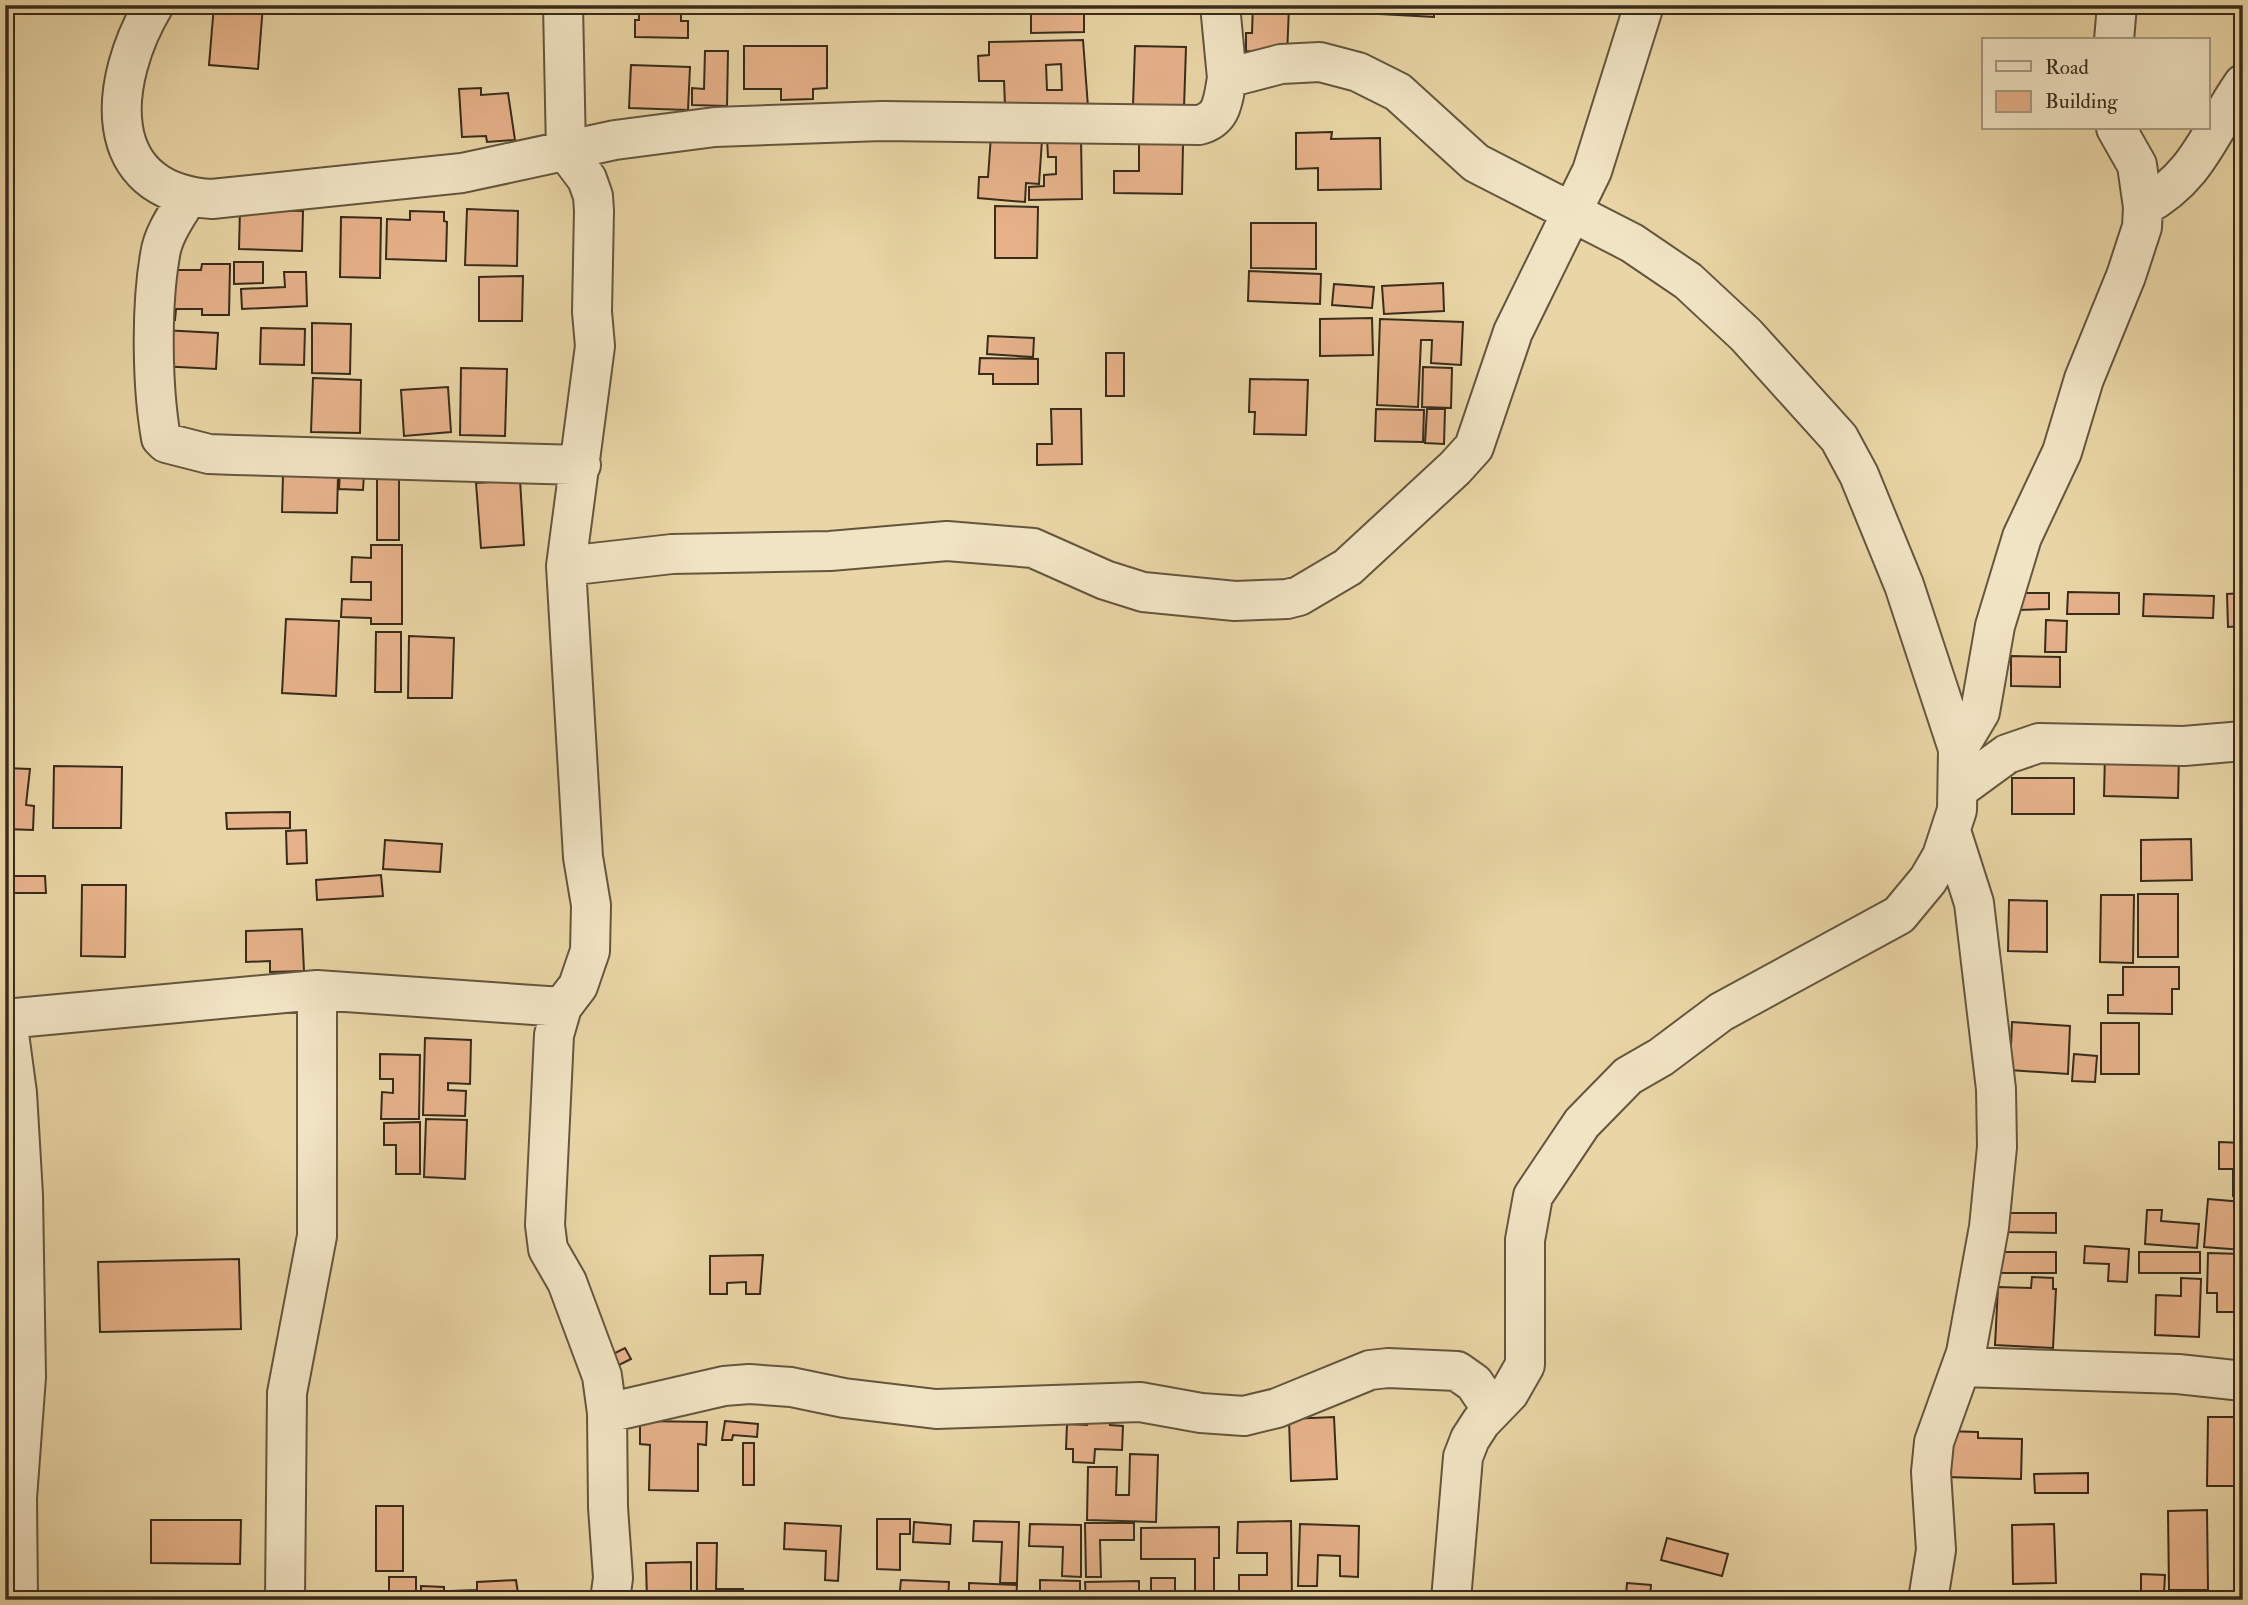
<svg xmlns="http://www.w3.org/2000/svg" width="2248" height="1605" viewBox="0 0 2248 1605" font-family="'IM FELL Double Pica',serif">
	<rect width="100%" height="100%" fill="#e9d5a5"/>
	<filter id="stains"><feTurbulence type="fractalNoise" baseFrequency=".00286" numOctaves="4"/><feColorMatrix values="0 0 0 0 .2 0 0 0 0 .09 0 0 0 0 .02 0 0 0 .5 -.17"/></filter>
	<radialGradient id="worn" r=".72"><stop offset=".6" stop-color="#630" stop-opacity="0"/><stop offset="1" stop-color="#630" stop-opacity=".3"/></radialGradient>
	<path fill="#e7b28a" stroke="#382c1c" stroke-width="2" fill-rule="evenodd" d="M 214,5 L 263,5 L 258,69 L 209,65 Z
		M 633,5 L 688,5 L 681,7 L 681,21 L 688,21 L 688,38 L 635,37 L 635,20 L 639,20 L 639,12 L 633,12 Z
		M 1041,5 L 1084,5 L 1084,32 L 1031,33 L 1031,8 Z
		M 1088,5 L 1134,5 L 1134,8 L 1088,8 Z
		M 1253,5 L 1289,7 L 1287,56 L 1246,51 L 1246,33 L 1252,33 Z
		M 1381,5 L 1434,5 L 1434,17 L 1380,14 Z
		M 1083,40 L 1088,107 L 1005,105 L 1004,81 L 979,81 L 978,56 L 989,55 L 989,42 ZM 1061,64 L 1062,90 L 1047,90 L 1046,65 Z
		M 744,46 L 827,46 L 827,88 L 813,89 L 813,99 L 781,100 L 781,89 L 744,89 Z
		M 1135,46 L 1186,47 L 1184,108 L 1133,106 Z
		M 705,51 L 728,51 L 727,106 L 692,105 L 692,88 L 704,89 Z
		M 631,65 L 690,67 L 688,110 L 629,108 Z
		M 481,88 L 481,95 L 508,93 L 515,140 L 487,142 L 486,136 L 462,137 L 459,89 Z
		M 1332,132 L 1331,139 L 1380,138 L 1381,189 L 1318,190 L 1318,168 L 1296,169 L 1296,133 Z
		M 1139,134 L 1174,134 L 1174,144 L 1183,144 L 1182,194 L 1114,193 L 1114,171 L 1139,171 Z
		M 991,136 L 1042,140 L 1039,184 L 1026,183 L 1025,202 L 978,198 L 979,177 L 988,177 Z
		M 1047,138 L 1081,138 L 1082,199 L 1029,200 L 1029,187 L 1044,186 L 1044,175 L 1056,174 L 1056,157 L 1048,157 Z
		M 995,206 L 1038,207 L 1037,258 L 995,258 Z
		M 240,209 L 303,211 L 302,251 L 239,249 Z
		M 467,209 L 518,211 L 517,266 L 465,265 Z
		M 410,211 L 444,212 L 444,221 L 447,222 L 446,261 L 386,259 L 387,219 L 410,220 Z
		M 341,217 L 381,218 L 380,278 L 340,277 Z
		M 1251,223 L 1316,223 L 1316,269 L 1251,268 Z
		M 234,262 L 263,262 L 263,283 L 234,284 Z
		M 202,264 L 230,264 L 229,315 L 202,315 L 202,309 L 176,309 L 175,320 L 162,320 L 163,270 L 201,270 Z
		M 1249,271 L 1321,274 L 1320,304 L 1248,301 Z
		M 284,272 L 306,272 L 307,306 L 242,309 L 241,289 L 285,287 Z
		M 523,276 L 522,321 L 479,321 L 479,277 Z
		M 1443,283 L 1444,311 L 1384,314 L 1382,286 Z
		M 1334,284 L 1374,287 L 1372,308 L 1332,305 Z
		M 1372,318 L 1373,355 L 1320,356 L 1320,319 Z
		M 1380,319 L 1463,322 L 1461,365 L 1431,363 L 1432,340 L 1421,340 L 1418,407 L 1377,405 Z
		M 312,323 L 351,324 L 350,374 L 312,373 Z
		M 261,328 L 305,329 L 304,365 L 260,364 Z
		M 162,330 L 218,333 L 216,369 L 160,366 Z
		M 988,336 L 1034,338 L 1033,357 L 987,354 Z
		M 1106,353 L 1124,353 L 1124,396 L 1106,396 Z
		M 980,358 L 1038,359 L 1038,384 L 993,384 L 993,374 L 979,374 Z
		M 1423,367 L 1452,368 L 1451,408 L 1422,407 Z
		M 461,368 L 507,369 L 505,436 L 460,435 Z
		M 313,378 L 361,380 L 360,433 L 311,432 Z
		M 1250,379 L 1308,380 L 1306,435 L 1254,434 L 1255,412 L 1249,412 Z
		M 448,387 L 451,432 L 404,436 L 401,390 Z
		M 1051,409 L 1081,409 L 1082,464 L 1037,465 L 1037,444 L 1052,444 Z
		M 1376,409 L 1424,410 L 1423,442 L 1375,441 Z
		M 1427,409 L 1445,409 L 1444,444 L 1425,443 Z
		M 340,472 L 364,473 L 363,490 L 339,489 Z
		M 283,475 L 338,476 L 337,513 L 282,512 Z
		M 377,479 L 399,479 L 399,540 L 377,540 Z
		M 520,480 L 524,545 L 481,548 L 476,483 Z
		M 371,545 L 402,545 L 402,624 L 371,624 L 371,618 L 341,617 L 342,599 L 371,600 L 371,582 L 351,582 L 352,557 L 371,558 Z
		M 2068,592 L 2119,593 L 2119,614 L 2067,614 Z
		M 2018,593 L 2049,593 L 2049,609 L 2018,610 Z
		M 2243,593 L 2243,626 L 2228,627 L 2227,594 Z
		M 2144,594 L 2214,596 L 2213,618 L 2143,616 Z
		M 286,619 L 339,621 L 336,696 L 282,693 Z
		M 2046,620 L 2067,621 L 2066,652 L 2045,652 Z
		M 376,632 L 401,632 L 401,692 L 375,692 Z
		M 409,636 L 454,638 L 452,698 L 408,698 Z
		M 2011,656 L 2060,657 L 2060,687 L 2011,686 Z
		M 2105,753 L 2179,756 L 2178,798 L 2104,796 Z
		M 54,766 L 122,767 L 121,828 L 53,828 Z
		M 5,768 L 30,769 L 26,805 L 34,806 L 33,830 L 5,829 Z
		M 2012,778 L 2074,778 L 2074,814 L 2012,814 Z
		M 290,812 L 290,828 L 227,829 L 226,813 Z
		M 306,830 L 307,863 L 287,864 L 286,831 Z
		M 2191,839 L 2192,880 L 2141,881 L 2141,840 Z
		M 385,840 L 442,844 L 440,872 L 383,869 Z
		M 381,875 L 383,896 L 317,900 L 316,880 Z
		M 5,876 L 45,876 L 46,893 L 5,893 Z
		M 82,885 L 126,885 L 125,957 L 81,956 Z
		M 2138,894 L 2178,894 L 2178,957 L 2138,957 Z
		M 2101,895 L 2134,895 L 2133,963 L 2100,962 Z
		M 2009,900 L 2047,901 L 2047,952 L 2008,951 Z
		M 302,929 L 304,971 L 270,972 L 270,961 L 246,962 L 246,931 Z
		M 2123,967 L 2179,967 L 2179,989 L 2172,989 L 2172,1014 L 2108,1013 L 2108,995 L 2123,995 Z
		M 2012,1022 L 2070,1026 L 2068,1074 L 2010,1070 Z
		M 2101,1023 L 2139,1023 L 2139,1074 L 2101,1074 Z
		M 425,1038 L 471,1040 L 470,1084 L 448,1083 L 448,1090 L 466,1091 L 465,1116 L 423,1115 Z
		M 380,1054 L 420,1055 L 419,1119 L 381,1119 L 382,1092 L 393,1093 L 393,1079 L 380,1079 Z
		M 2074,1054 L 2097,1056 L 2095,1082 L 2072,1081 Z
		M 426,1119 L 467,1120 L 465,1179 L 424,1177 Z
		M 420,1122 L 420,1174 L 396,1174 L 396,1145 L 384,1145 L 384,1123 Z
		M 2219,1142 L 2243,1143 L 2243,1196 L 2233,1196 L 2233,1169 L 2219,1169 Z
		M 2208,1199 L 2243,1202 L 2243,1250 L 2204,1247 Z
		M 2147,1210 L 2162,1210 L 2161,1221 L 2199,1224 L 2197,1248 L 2145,1244 Z
		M 2005,1213 L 2056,1213 L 2056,1233 L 2004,1232 Z
		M 2085,1246 L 2129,1249 L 2127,1282 L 2108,1281 L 2109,1264 L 2084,1263 Z
		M 1996,1252 L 2056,1252 L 2056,1273 L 1996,1273 Z
		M 2139,1252 L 2200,1252 L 2200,1273 L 2139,1273 Z
		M 2208,1253 L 2243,1254 L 2243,1312 L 2217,1312 L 2217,1293 L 2207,1293 Z
		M 763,1255 L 760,1294 L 746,1294 L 746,1282 L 727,1283 L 727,1294 L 710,1294 L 710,1256 Z
		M 239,1259 L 241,1329 L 100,1332 L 98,1262 Z
		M 2032,1277 L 2053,1278 L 2053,1289 L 2056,1289 L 2053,1348 L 1995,1345 L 1998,1287 L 2031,1288 Z
		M 2181,1278 L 2201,1279 L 2199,1337 L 2155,1335 L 2156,1295 L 2181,1296 Z
		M 625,1348 L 631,1359 L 615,1367 L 609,1356 Z
		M 1088,1414 L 1110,1414 L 1110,1425 L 1123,1426 L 1122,1450 L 1095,1449 L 1094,1463 L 1073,1462 L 1073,1449 L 1066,1449 L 1067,1424 L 1087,1425 Z
		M 1334,1417 L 1337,1479 L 1291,1481 L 1289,1419 Z
		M 2208,1417 L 2243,1417 L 2243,1486 L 2207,1486 Z
		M 640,1421 L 707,1422 L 706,1445 L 698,1444 L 698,1491 L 649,1490 L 650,1445 L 640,1444 Z
		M 725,1421 L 758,1424 L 757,1437 L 733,1435 L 732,1440 L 722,1440 Z
		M 1945,1431 L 1978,1432 L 1978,1438 L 2022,1439 L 2021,1479 L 1944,1477 Z
		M 743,1443 L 754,1443 L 754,1485 L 743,1485 Z
		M 1130,1454 L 1158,1455 L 1156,1522 L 1087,1520 L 1088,1467 L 1117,1467 L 1116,1495 L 1129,1495 Z
		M 2088,1473 L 2088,1493 L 2035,1493 L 2034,1474 Z
		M 376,1506 L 403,1506 L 403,1571 L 376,1571 Z
		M 2207,1510 L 2208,1590 L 2169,1590 L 2168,1511 Z
		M 877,1519 L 910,1519 L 910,1534 L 900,1534 L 900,1570 L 877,1569 Z
		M 151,1520 L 241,1520 L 240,1564 L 151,1563 Z
		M 974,1521 L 1019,1522 L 1017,1583 L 1000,1583 L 1002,1542 L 973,1541 Z
		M 1291,1521 L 1292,1600 L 1239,1600 L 1239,1575 L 1267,1575 L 1267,1553 L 1237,1553 L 1238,1522 Z
		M 914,1522 L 951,1525 L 950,1544 L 913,1542 Z
		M 785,1523 L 841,1526 L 838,1581 L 825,1580 L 826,1551 L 784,1549 Z
		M 1085,1523 L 1134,1523 L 1134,1540 L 1100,1540 L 1101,1577 L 1086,1577 Z
		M 1030,1524 L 1081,1525 L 1081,1577 L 1062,1576 L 1063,1547 L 1029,1546 Z
		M 1300,1524 L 1359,1526 L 1358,1577 L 1340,1576 L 1340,1556 L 1318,1555 L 1317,1586 L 1298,1586 Z
		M 2054,1524 L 2056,1583 L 2013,1584 L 2012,1525 Z
		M 1219,1527 L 1219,1558 L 1214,1558 L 1214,1600 L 1151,1600 L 1151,1578 L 1175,1578 L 1175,1594 L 1195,1595 L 1195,1559 L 1141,1559 L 1141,1528 Z
		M 1667,1538 L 1728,1554 L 1722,1576 L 1661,1560 Z
		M 697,1543 L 717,1543 L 716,1589 L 743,1589 L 743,1600 L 697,1600 Z
		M 691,1562 L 691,1600 L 647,1600 L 646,1563 Z
		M 2141,1574 L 2165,1575 L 2164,1593 L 2141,1591 Z
		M 389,1577 L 416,1577 L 416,1600 L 389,1600 Z
		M 516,1580 L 519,1600 L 451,1600 L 451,1591 L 477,1590 L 477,1582 Z
		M 901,1580 L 949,1582 L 948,1600 L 899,1600 Z
		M 1040,1580 L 1080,1581 L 1080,1600 L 1040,1600 Z
		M 1139,1581 L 1139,1600 L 1086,1600 L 1085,1582 Z
		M 969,1583 L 1017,1585 L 1016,1600 L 969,1600 Z
		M 1627,1583 L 1651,1585 L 1650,1598 L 1626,1595 Z
		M 421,1586 L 444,1587 L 444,1600 L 421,1600 Z
		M 1296,1591 L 1353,1593 L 1353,1600 L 1296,1600 Z
		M 1950,1591 L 2035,1591 L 2035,1600 L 1950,1600 Z
		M 1578,1596 L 1621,1597 L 1621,1600 L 1578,1600 Z
		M 1758,1596 L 1817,1596 L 1817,1600 L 1758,1600 Z"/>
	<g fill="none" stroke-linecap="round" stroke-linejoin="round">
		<g stroke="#64563e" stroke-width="42">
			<path id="minor" d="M 154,5 C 109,80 97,192 212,199 L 462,173 L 615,140 L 715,127 L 882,121 L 1199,125 C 1223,119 1223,100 1227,78 L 1281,64 L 1320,62 L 1358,72 L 1398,92 L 1476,163 L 1632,243 L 1688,281 L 1746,335 L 1839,438 L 1859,475 L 1904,585 L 1958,749
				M 563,5 L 566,151 L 587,179 L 593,196 L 594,211 L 592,312 L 595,346 L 566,566 L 583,857 L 591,905 L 590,951 L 578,986 L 562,1007 L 554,1035 L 545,1225 L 548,1249 L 567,1282 L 602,1376 L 607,1413 L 608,1507 L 613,1578 L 610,1600
				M 1220,5 L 1227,78
				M 2114,40 L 2117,5
				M 188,197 C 177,215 163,234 160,255 C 151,307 152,387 161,438 L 166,443 L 209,454 L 235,455 L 581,465
				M 2143,207 C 2199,176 2209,133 2243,84
				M 566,566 L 672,554 L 830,551 L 947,541 L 1033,548 L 1105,580 L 1143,592 L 1235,601 L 1287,599 L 1299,596 L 1348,567 L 1455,468 L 1474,447 L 1513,332 L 1592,171 L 1644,5
				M 1959,789 L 2007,754 L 2039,743 L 2184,746 L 2243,741
				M 5,1019 L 317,990 L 562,1007
				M 7,1019 L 17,1093 L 23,1195 L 26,1377 L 17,1498 L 18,1600
				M 1962,1367 L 2178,1374 L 2243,1381
				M 607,1413 L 724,1386 L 749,1384 L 791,1387 L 844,1398 L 936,1409 L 1140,1402 L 1201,1413 L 1244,1416 L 1277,1408 L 1370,1370 L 1388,1368 L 1457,1371 L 1474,1383 L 1491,1408
				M 285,1600 L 287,1393 L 317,1236 L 317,990
				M 1451,1600 L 1463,1457 L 1470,1439 L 1481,1422 L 1509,1393 L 1525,1365 L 1525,1240 L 1533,1196 L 1582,1123 L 1628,1076 L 1661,1057 L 1721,1012 L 1899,915 L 1928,880 L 1942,856 L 1957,810 L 1958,749 L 1980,712 L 1995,626 L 2022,537 L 2062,452 L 2084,379 L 2126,276 L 2142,227 L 2143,207 L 2137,165 L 2116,128
				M 1928,1600 L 1936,1550 L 1931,1472 L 1934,1442 L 1966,1353 L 1989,1227 L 1997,1147 L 1996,1089 L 1974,903 L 1951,831"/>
		</g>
		<use href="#minor" stroke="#f1e4c4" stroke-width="38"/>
	</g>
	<rect width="2248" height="1605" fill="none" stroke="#e9d5a5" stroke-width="28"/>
	<rect x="7" y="7" width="2234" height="1591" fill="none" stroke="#382c1c" stroke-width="3.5"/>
	<rect x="14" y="14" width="2220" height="1577" fill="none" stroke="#382c1c" stroke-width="2"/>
	<rect x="1982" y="38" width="228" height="91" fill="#f1e4c4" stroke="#a79a81" stroke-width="2"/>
	<rect x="1996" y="61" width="35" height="10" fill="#f1e4c4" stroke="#a79a81" stroke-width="2"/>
	<text x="2045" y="74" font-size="21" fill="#382c1c">Road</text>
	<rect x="1996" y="91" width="35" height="21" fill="#e7b28a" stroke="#a79a81" stroke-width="2"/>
	<text x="2045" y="108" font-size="21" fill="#382c1c">Building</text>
	<rect width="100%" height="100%" filter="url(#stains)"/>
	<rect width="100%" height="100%" fill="url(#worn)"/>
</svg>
